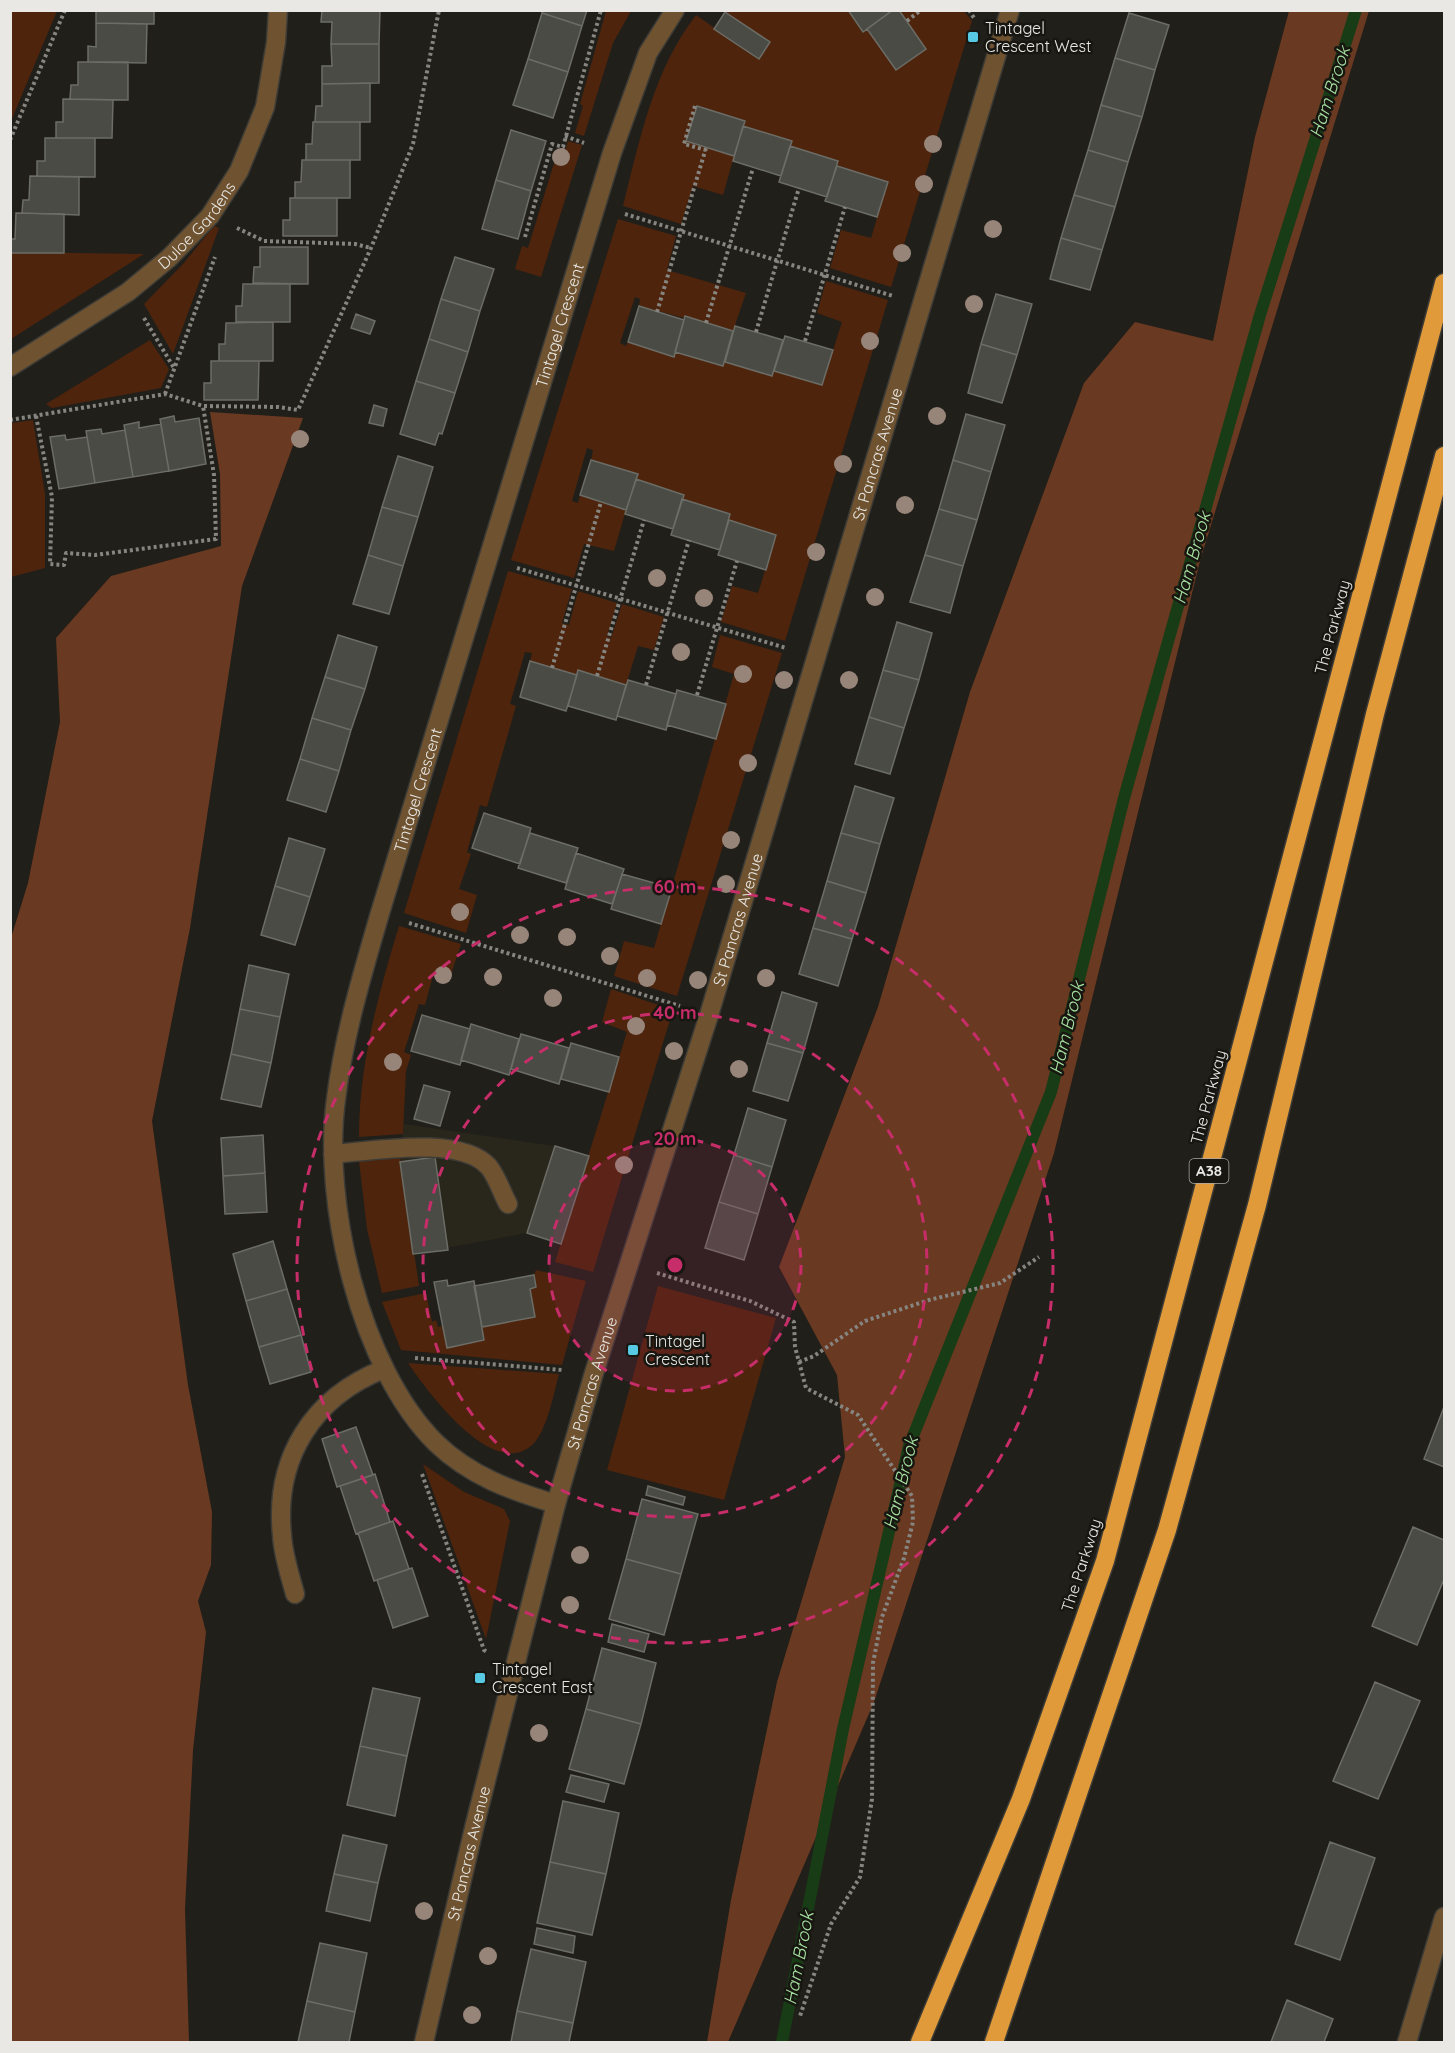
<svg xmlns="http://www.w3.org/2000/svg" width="1455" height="2053" viewBox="0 0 1455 2053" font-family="Quicksand,sans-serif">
	<rect width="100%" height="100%" fill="#211f1a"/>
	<path fill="#29261b" d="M 404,1124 L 555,1146 L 589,1156 L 561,1244 L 527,1233 L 413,1254 L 400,1156 Z"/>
	<path fill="#4e240d" d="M 11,10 L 57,11 L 11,121 L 10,11 Z
		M 606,11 L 631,11 L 613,43 L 584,136 L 575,133 L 583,106 L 580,104 Z
		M 722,11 L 848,11 L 863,32 L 867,29 L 896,70 L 926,49 L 899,11 L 964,11 L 972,21 L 891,287 L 830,268 L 841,230 L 871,238 L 888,182 L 837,166 L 838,161 L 790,146 L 791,141 L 743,126 L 745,121 L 698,106 L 687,141 L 734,156 L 723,195 L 693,186 L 681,224 L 623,206 C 640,139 653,71 696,15 L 759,59 L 770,42 Z
		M 568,141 L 582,145 L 541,277 L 515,269 L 522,246 L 528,248 L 558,150 L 565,151 Z
		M 618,219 L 676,236 L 667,270 L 746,293 L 733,331 L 639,306 L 640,299 L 635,297 L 620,343 L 626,346 L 628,342 L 673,357 L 675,352 L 722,366 L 725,362 L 772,376 L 774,371 L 822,385 L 842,322 L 817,313 L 826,281 L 888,300 L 785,641 L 721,622 L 732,586 L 758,593 L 776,535 L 729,520 L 730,514 L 682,499 L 684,495 L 636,479 L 637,474 L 591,460 L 593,450 L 587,448 L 572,501 L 578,503 L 580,495 L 626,510 L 614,551 L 584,544 L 574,578 L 511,560 Z
		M 214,226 L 219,228 L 173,354 L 144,304 L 183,264 Z
		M 11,252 L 144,254 L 11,339 Z
		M 150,340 L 169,369 L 161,388 L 52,408 L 46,404 Z
		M 33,420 L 45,494 L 45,568 L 11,577 L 11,423 Z
		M 508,571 L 572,589 L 562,623 L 569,625 L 578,591 L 617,603 L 607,636 L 611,638 L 622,604 L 664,617 L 654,650 L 638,646 L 626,685 L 579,671 L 577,675 L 530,661 L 532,653 L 525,652 L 510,704 L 516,706 L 487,807 L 480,805 L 467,852 L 471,854 L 459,889 L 477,895 L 466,933 L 404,913 Z
		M 720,635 L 782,653 L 677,996 L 614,976 L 624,941 L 654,948 L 734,674 L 712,667 Z
		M 399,926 L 461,944 L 450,977 L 434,972 L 425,1005 L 419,1004 L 404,1052 L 411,1055 L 406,1071 L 403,1134 L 359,1137 C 359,1065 378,995 399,926 Z
		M 611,989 L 673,1010 L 593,1272 L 555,1262 L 627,1032 L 602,1022 Z
		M 400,1156 L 419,1286 L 382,1293 L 367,1229 L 359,1161 Z
		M 536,1270 L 586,1281 L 562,1365 L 401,1350 L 382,1302 L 426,1293 L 432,1322 L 436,1320 L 438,1327 L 442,1326 L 447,1348 L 484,1340 L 482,1327 L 534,1317 L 530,1289 L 536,1287 L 534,1275 Z
		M 658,1286 L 776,1318 L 724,1500 L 607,1470 Z
		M 408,1363 L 559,1374 C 554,1392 547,1430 534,1443 C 495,1484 427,1391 408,1363 Z
		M 423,1464 L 464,1492 L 504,1509 L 510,1521 L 486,1639 Z"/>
	<path fill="#693921" d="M 1289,11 L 1369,11 L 1200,561 L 1054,1153 L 874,1702 L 728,2042 L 707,2042 L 731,1900 L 777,1682 L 845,1457 L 837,1375 L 779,1267 L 878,1007 L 970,692 L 1084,383 L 1135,322 L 1213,341 L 1255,137 Z
		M 210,412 L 303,418 L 242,586 L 190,928 L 152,1121 L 188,1385 L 212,1512 L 211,1565 L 198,1601 L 206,1632 L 193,1750 L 185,1909 L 189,2042 L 11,2042 L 11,938 L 28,883 L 60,722 L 56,638 L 111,576 L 221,546 L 220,474 Z"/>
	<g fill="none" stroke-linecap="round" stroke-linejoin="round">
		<path stroke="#183c16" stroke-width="12" d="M 782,2042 L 843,1729 L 909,1446 L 1051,1092 L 1124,798 L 1260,315 L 1356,10"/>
	</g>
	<path fill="#494b44" stroke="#6b6d66" stroke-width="1.5" d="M 96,10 L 154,10 L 154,24 L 96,23 Z
		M 322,10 L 380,10 L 379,44 L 331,44 L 332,22 L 321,22 Z
		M 543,10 L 587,10 L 582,26 L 542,13 Z
		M 848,10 L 893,10 L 863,32 Z
		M 893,10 L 899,10 L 926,49 L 896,70 L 867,29 Z
		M 725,12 L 770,42 L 759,59 L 714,29 Z
		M 542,13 L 582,26 L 568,72 L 528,59 Z
		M 1129,13 L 1169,25 L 1155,70 L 1115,58 Z
		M 96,23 L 147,24 L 146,63 L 88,62 L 88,46 L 96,47 Z
		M 331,44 L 379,44 L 379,83 L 322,84 L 322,66 L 332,66 Z
		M 1115,58 L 1155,70 L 1142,117 L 1101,105 Z
		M 528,59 L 568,72 L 553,118 L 513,105 Z
		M 78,62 L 128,62 L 128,100 L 70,99 L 71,85 L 78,85 Z
		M 370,83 L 370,122 L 315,122 L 316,106 L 322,106 L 322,84 Z
		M 63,99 L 113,100 L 112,138 L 56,138 L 56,122 L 63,122 Z
		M 1101,105 L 1142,117 L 1128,162 L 1088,150 Z
		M 697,106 L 745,121 L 734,156 L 686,141 Z
		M 313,122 L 360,122 L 360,160 L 306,160 L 306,144 L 312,144 Z
		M 743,126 L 792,141 L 781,176 L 733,161 Z
		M 511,130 L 546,141 L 531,191 L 496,180 Z
		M 45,138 L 95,138 L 95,177 L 37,176 L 37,161 L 45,161 Z
		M 790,146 L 838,161 L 827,197 L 779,182 Z
		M 1088,150 L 1128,162 L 1115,207 L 1074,195 Z
		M 302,160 L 350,160 L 350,198 L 295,198 L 295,182 L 301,182 Z
		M 837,166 L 888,182 L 877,217 L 825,201 Z
		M 30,176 L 79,177 L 79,215 L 22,213 L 23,200 L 29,200 Z
		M 496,180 L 531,191 L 518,239 L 482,229 Z
		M 1074,195 L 1115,207 L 1102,250 L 1061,238 Z
		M 290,198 L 337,198 L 337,236 L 283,236 L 283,220 L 290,220 Z
		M 16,213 L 64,214 L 64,253 L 10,253 L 10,239 L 15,239 Z
		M 1061,238 L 1102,250 L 1090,290 L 1050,279 Z
		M 260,247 L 308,247 L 308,284 L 253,283 L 254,267 L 260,267 Z
		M 455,257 L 494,269 L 480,311 L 441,299 Z
		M 243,284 L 290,284 L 290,322 L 236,322 L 236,306 L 242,306 Z
		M 996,294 L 1032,304 L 1017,355 L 981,344 Z
		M 441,299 L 480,311 L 468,352 L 429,339 Z
		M 639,306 L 684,320 L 674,357 L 628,342 Z
		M 356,314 L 375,321 L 370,334 L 351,328 Z
		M 685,316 L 733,331 L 723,366 L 675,352 Z
		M 273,322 L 273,361 L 219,361 L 219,344 L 225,344 L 226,323 Z
		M 735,326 L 783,340 L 772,376 L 725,362 Z
		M 785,336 L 833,350 L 822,385 L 774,371 Z
		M 429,339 L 468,352 L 455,393 L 416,381 Z
		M 981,344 L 1017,355 L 1002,403 L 968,393 Z
		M 211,361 L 259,361 L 258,400 L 204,400 L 204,383 L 211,383 Z
		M 416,381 L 455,393 L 442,434 L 439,433 L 435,445 L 400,434 Z
		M 374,405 L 387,409 L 383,426 L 369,423 Z
		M 966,414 L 1005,425 L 991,472 L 953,460 Z
		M 174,416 L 175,422 L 199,418 L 206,464 L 169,471 L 160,419 Z
		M 139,422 L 139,428 L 161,424 L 169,471 L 133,477 L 124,425 Z
		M 101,429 L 102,434 L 125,430 L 133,477 L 95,483 L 86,431 Z
		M 65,435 L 66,440 L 87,437 L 95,483 L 59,489 L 50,437 Z
		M 398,456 L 433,467 L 418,517 L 382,507 Z
		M 591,460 L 638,474 L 626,510 L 580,495 Z
		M 953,460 L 991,472 L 977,520 L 939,509 Z
		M 636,479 L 684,495 L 673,529 L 625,514 Z
		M 682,499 L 730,514 L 720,550 L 671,535 Z
		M 382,507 L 418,517 L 403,566 L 368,555 Z
		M 939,509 L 977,520 L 963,566 L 925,555 Z
		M 729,520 L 776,535 L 766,570 L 718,555 Z
		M 368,555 L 403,566 L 389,614 L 353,604 Z
		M 925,555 L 963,566 L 950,613 L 910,602 Z
		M 897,622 L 932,633 L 919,680 L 883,670 Z
		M 338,635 L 377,647 L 365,689 L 325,677 Z
		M 530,661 L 577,675 L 566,711 L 520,697 Z
		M 578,670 L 626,685 L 616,720 L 568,706 Z
		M 883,670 L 919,680 L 904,728 L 869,717 Z
		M 325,677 L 365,689 L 351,730 L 312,718 Z
		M 628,680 L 676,694 L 666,730 L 617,716 Z
		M 677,690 L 726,704 L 716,739 L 667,725 Z
		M 869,717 L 904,728 L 890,774 L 855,764 Z
		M 312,718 L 351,730 L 339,771 L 300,759 Z
		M 300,759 L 339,771 L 326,812 L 287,800 Z
		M 855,786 L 894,798 L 880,844 L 841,833 Z
		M 484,813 L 531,828 L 520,864 L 472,848 Z
		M 530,833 L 578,848 L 566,883 L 518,868 Z
		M 841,833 L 880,844 L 866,893 L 827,881 Z
		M 289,838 L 325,849 L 310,897 L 275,886 Z
		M 576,853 L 624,869 L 612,904 L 565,889 Z
		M 622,874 L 672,888 L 661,924 L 611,909 Z
		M 827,881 L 866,893 L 852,939 L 813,928 Z
		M 275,886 L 310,897 L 295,945 L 261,935 Z
		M 813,928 L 852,939 L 838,986 L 799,974 Z
		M 249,965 L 289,974 L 280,1017 L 240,1009 Z
		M 782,992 L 817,1003 L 803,1053 L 767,1043 Z
		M 240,1009 L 280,1017 L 271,1063 L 231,1054 Z
		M 422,1015 L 470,1029 L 460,1065 L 411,1051 Z
		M 471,1024 L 519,1039 L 509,1075 L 461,1060 Z
		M 521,1034 L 569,1048 L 559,1084 L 511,1069 Z
		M 571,1043 L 619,1057 L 609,1092 L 561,1079 Z
		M 767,1043 L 803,1053 L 788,1101 L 753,1091 Z
		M 231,1054 L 271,1063 L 261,1107 L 221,1099 Z
		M 424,1085 L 450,1092 L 440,1126 L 414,1119 Z
		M 748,1108 L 786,1120 L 772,1167 L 734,1155 Z
		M 263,1135 L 265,1173 L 223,1176 L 221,1138 Z
		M 555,1146 L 589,1156 L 561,1244 L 527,1233 Z
		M 734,1155 L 772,1167 L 758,1214 L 719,1202 Z
		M 435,1157 L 448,1250 L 413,1254 L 400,1162 Z
		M 265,1173 L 267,1212 L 225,1214 L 223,1176 Z
		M 719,1202 L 758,1214 L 744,1260 L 705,1248 Z
		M 273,1241 L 287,1289 L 246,1301 L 233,1254 Z
		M 534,1275 L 536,1287 L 530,1289 L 535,1317 L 482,1327 L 474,1286 Z
		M 447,1280 L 448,1286 L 474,1281 L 484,1340 L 447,1348 L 434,1282 Z
		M 287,1289 L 301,1335 L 259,1347 L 246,1301 Z
		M 301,1335 L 311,1372 L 270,1384 L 259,1347 Z
		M 1444,1407 L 1444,1467 L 1424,1459 Z
		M 356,1427 L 373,1475 L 337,1487 L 322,1439 Z
		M 375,1474 L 390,1522 L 356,1534 L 340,1486 Z
		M 648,1486 L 685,1497 L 683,1505 L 646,1495 Z
		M 642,1499 L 698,1514 L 681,1574 L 626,1559 Z
		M 393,1521 L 409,1569 L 374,1581 L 358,1533 Z
		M 1413,1527 L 1444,1540 L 1444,1579 L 1417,1645 L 1372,1626 Z
		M 626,1559 L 681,1574 L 664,1635 L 609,1619 Z
		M 412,1568 L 428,1616 L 393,1628 L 377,1580 Z
		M 612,1624 L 649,1634 L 644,1652 L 608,1642 Z
		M 602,1648 L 656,1663 L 641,1724 L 586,1709 Z
		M 1375,1682 L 1420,1701 L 1378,1799 L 1333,1781 Z
		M 373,1688 L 420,1698 L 407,1756 L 360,1746 Z
		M 586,1709 L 641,1724 L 624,1784 L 569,1769 Z
		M 360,1746 L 407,1756 L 395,1816 L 347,1805 Z
		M 571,1775 L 609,1784 L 604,1802 L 566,1792 Z
		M 563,1801 L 619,1813 L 606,1874 L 550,1862 Z
		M 343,1835 L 387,1845 L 378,1883 L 334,1874 Z
		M 1330,1842 L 1375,1858 L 1340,1960 L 1295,1944 Z
		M 550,1862 L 606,1874 L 592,1935 L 537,1923 Z
		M 334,1874 L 378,1883 L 370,1921 L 326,1911 Z
		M 537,1928 L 575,1936 L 573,1953 L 534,1944 Z
		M 320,1943 L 367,1953 L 355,2012 L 307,2001 Z
		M 531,1949 L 586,1962 L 573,2023 L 517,2011 Z
		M 1287,2000 L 1333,2019 L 1324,2042 L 1271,2042 Z
		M 307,2001 L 355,2012 L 349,2042 L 298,2042 Z
		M 517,2011 L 573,2023 L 569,2042 L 511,2042 Z"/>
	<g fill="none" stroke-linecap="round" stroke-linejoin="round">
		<g stroke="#3d3b36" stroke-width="21">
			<g id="minor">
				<path id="s1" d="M 10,367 L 128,292 L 169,258 L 210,216 L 239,171 L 265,107 L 276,42 L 278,10"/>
				<path d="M 333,1154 C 372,1151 461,1135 489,1167 C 497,1177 502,1193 508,1204"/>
				<path id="s2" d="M 556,1504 C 512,1491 470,1476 436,1443 C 360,1368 322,1202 336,1099 C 344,1035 362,975 380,913 L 612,153 L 648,53 L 675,10"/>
				<path d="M 295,1594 C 290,1575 283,1555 282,1535 C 274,1458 313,1397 384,1369"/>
				<path id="s3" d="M 424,2042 L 475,1824 L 556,1504 L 594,1373 L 709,1015 L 1010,10"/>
				<path d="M 1407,2042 L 1444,1917"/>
			</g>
		</g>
		<g stroke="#3d3b36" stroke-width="21">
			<path id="highway" d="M 920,2042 L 1021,1799 L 1105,1561 L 1444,283
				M 994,2042 L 1167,1530 L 1257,1205 L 1375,714 L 1444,456"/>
		</g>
		<path stroke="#868580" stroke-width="4" stroke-dasharray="3 3" stroke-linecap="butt" d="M 969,10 L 974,18
			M 907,21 L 921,10
			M 695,106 L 684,144 L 706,150
			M 565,136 L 584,143
			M 10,140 L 65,10
			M 625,214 L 893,296
			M 237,228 L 264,241 L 355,244 L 371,248
			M 525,237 L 552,144 L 563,147 L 601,10
			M 657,312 L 706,148
			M 144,318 L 174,368
			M 706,323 L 753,168
			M 756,332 L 799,188
			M 805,341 L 845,207
			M 165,394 L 215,257
			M 36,416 L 52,497 L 50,564 L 64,565 L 66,553 L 95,555 L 216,539 L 214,475 L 203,406
			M 10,420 L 165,394 L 203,406 L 278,407 L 298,410 L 371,248 L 413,144 L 439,10
			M 517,568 L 786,648
			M 552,668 L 601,502
			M 597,676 L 644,520
			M 646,685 L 689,540
			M 697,695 L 737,561
			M 409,923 L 680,1006
			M 657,1273 L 750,1301 L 794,1322 L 795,1347 L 806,1388 L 858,1415 L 912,1496 L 913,1522 L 904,1558 L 882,1617 L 873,1663 L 872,1799 L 860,1877 L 831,1924 L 800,2016
			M 415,1358 L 563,1370
			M 799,1362 L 814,1356 L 865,1321 L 929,1300 L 1000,1283 L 1039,1257
			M 422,1474 L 484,1650 L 487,1652"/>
		<use href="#minor" stroke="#6f5331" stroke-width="18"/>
		<use href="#highway" stroke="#e09a3a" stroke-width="18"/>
	</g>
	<g fill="#98857a">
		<circle cx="933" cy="144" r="9"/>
		<circle cx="561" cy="157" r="9"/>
		<circle cx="924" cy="184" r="9"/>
		<circle cx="993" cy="229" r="9"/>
		<circle cx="902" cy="253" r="9"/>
		<circle cx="974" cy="304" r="9"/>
		<circle cx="870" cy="341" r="9"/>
		<circle cx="937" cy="416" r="9"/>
		<circle cx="300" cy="439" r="9"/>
		<circle cx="843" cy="464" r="9"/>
		<circle cx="905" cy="505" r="9"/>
		<circle cx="816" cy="552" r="9"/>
		<circle cx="657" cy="578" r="9"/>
		<circle cx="875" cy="597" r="9"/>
		<circle cx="704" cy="598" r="9"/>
		<circle cx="681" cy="652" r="9"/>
		<circle cx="743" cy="674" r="9"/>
		<circle cx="784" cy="680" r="9"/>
		<circle cx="849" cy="680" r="9"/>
		<circle cx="748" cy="763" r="9"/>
		<circle cx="731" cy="840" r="9"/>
		<circle cx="726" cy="884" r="9"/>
		<circle cx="460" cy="912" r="9"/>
		<circle cx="520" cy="935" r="9"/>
		<circle cx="567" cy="937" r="9"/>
		<circle cx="610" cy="956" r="9"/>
		<circle cx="443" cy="975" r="9"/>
		<circle cx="493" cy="977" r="9"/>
		<circle cx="647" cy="978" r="9"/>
		<circle cx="766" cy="978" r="9"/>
		<circle cx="698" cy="980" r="9"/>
		<circle cx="553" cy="998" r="9"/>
		<circle cx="636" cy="1026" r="9"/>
		<circle cx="674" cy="1051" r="9"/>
		<circle cx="393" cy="1062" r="9"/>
		<circle cx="739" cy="1069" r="9"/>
		<circle cx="624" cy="1165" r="9"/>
		<circle cx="580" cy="1555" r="9"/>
		<circle cx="570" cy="1605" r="9"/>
		<circle cx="539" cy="1733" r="9"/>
		<circle cx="424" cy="1911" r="9"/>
		<circle cx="488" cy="1956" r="9"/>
		<circle cx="472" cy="2015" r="9"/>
	</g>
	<circle cx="675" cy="1265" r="126" fill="#c62d69" fill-opacity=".12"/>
	<g fill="none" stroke="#c62d69" stroke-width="3" stroke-dasharray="10 8">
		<circle cx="675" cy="1265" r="126"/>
		<circle cx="675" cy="1265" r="252"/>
		<circle cx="675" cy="1265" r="378"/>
	</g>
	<g fill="#57c9e2" stroke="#181611" stroke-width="2">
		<rect x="967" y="31" width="12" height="12" rx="3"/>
		<rect x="627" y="1344" width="12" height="12" rx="3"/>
		<rect x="474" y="1672" width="12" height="12" rx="3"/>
	</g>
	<g text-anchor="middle" stroke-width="5" stroke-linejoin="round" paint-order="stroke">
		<rect fill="#181611" stroke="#aaa9a5" stroke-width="1.5" x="1189.5" y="1159" width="39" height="24" rx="4.5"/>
		<g font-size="15" font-weight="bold" fill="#e9e8e4">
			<text x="1209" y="1176">A38</text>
		</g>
		<g font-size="16" fill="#e9e8e4" stroke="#181611" text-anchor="start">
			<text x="985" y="34">Tintagel<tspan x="985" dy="18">Crescent West</tspan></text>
			<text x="645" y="1347">Tintagel<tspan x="645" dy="18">Crescent</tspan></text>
			<text x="492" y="1675">Tintagel<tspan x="492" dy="18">Crescent East</tspan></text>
		</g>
		<g font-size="16" fill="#e9e8e4" stroke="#181611">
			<text dy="6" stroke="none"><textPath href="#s1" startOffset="236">Duloe Gardens</textPath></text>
			<text dy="6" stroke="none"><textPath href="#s2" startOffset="1310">Tintagel Crescent</textPath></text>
			<text dy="6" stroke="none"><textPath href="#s3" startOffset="1652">St Pancras Avenue</textPath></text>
			<text transform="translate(1332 627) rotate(-75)" y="6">The Parkway</text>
			<text dy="6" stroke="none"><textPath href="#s2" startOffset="824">Tintagel Crescent</textPath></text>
			<text dy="6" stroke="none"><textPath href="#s3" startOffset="1166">St Pancras Avenue</textPath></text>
			<text transform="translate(1208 1097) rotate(-75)" y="6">The Parkway</text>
			<text dy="6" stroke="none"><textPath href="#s3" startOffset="680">St Pancras Avenue</textPath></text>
			<text transform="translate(1081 1565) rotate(-72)" y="6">The Parkway</text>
			<text dy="6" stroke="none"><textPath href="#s3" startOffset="194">St Pancras Avenue</textPath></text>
		</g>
		<g font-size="18" font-style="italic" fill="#a7e3a2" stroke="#181611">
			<text transform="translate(1330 92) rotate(-72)" y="6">Ham Brook</text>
			<text transform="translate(1192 558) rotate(-74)" y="6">Ham Brook</text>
			<text transform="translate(1067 1028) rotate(-76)" y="6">Ham Brook</text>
			<text transform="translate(901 1483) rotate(-76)" y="6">Ham Brook</text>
			<text transform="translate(799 1958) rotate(-79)" y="6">Ham Brook</text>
		</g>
	</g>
	<circle cx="675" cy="1265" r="9" fill="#c62d69" stroke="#181611" stroke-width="3"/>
	<g font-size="18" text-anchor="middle" font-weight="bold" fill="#c62d69" stroke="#181611" stroke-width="5" stroke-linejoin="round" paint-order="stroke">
		<text x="675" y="893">60 m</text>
		<text x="675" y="1019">40 m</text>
		<text x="675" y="1145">20 m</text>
	</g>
	<rect width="1455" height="2053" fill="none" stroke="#e9e8e4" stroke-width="24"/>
</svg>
